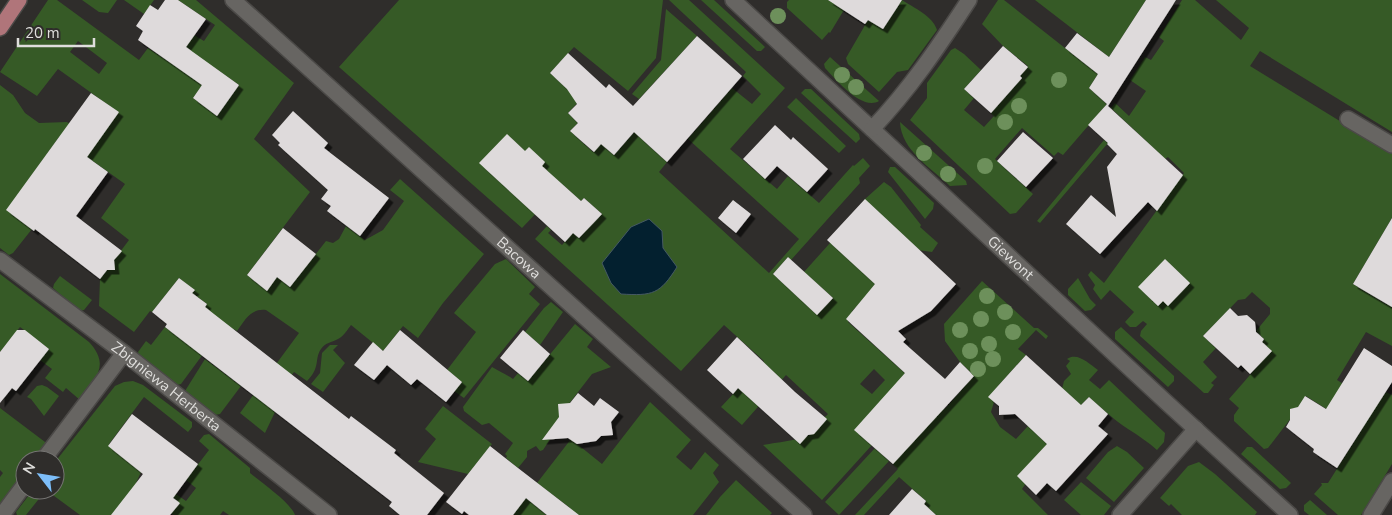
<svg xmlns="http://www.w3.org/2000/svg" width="1392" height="515" viewBox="0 0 1392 515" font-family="'Nunito Sans',sans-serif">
	<defs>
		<filter id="shadow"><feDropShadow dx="4.5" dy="4.5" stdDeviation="0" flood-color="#0009"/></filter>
	</defs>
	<rect width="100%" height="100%" fill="#2f2d2b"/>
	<path fill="#365a26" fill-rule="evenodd" d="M 48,0 L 57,0 L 139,60 L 148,48 L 174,65 L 194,35 L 204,41 L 215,25 L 178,0 L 196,0 L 294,83 L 254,139 L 310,192 L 247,275 L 266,290 L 277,277 L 290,287 L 326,241 L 333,243 L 339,239 L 346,226 L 365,240 L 383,230 L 404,201 L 390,190 L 400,179 L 484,254 L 443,303 L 418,338 L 403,326 L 383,351 L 351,325 C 348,329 343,337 338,339 C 331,343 326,342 321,349 C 314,359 321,367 307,381 L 294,372 L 268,406 L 275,412 L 265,433 L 240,413 L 299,333 L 266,310 C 251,308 245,320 237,331 L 234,329 L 229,335 L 209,346 L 181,384 L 177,385 L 139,356 L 138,352 L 146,341 L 151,345 L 165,327 L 181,339 L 207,304 L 192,293 L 194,290 L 179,278 L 152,312 L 150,311 L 134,332 L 99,306 L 100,279 L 107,270 L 110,270 L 115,264 L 114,260 L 129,240 L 101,218 L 125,184 L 59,137 L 27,182 L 32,229 L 13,253 L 9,255 L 0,248 L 0,85 L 13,95 L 25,113 L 39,123 L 67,122 L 94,141 L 118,112 L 58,69 L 37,96 L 0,72 ZM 78,41 L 107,63 L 99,74 L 70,52 ZM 215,68 L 239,85 L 217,116 L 193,98 Z
		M 82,0 L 117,0 L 108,13 L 99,12 Z
		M 124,0 L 154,0 L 144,14 Z
		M 399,0 L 663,0 L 656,58 L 628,91 L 574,47 L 550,73 L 580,100 L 568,113 L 578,123 L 570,131 L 593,152 L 601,144 L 614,155 L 640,126 L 663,122 L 645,142 L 667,162 L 659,172 L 769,273 L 799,239 L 688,139 L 732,88 L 752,104 L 761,94 L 743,76 L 746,72 L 669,0 L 689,0 L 785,88 L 730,149 L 777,189 L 788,176 L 819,203 L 853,165 L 854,166 L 863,158 L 870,166 L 859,178 L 860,183 L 791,260 L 788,257 L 773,274 L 818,314 L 833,298 L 804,272 L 830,243 L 865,199 L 884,182 L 891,187 L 921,225 L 920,227 L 938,243 L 932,252 L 918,250 L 856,307 L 852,311 L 855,314 L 848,322 L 945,409 L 974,376 L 960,362 L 945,341 L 944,324 L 982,281 L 1034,328 L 1038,328 L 1048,336 L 1046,339 L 1036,330 L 1018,349 L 1026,355 L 998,386 L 1004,391 L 994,402 L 991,412 L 1000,427 L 1016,439 L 1062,389 L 1064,381 L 1071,374 L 1066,366 L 1070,361 L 1067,359 C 1078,352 1089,364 1098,370 L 1089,380 L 1100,389 L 1109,380 L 1165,433 L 1164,442 L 1157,450 C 1148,442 1139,436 1128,429 C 1114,420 1101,408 1089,397 L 1077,409 L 1022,489 L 1048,515 L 936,515 L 924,504 L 926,501 L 899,477 L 864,515 L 855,515 L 898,469 L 893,464 L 921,433 L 872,445 L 822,500 L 763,445 C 778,442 809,440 818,429 L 818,424 L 828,414 L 786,375 L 742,425 L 721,407 L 764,361 L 724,325 L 681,371 L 535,239 L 547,226 L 551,230 L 548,233 L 562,245 L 573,233 L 579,238 L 602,214 L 584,198 L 581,201 L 563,185 L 522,228 L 339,67 ZM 874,369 L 885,380 L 872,394 L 860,384 Z
		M 701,0 L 714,0 L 765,47 L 761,51 L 757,51 Z
		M 789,0 L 850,0 L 830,33 L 829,32 L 822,40 L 787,8 L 787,2 Z
		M 902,0 C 914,8 933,16 937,30 L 908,70 L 897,72 L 879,92 L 848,64 L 846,58 L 868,20 L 883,29 Z
		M 998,0 L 1004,0 L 1098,74 L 1089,88 L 1107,104 L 1063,155 L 1058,152 L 1054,156 L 1022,128 L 995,159 L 1033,194 L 1016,213 L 1010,214 L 910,120 L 927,98 L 927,83 L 951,50 L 955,48 L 964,54 L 981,70 L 964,89 L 974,98 L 964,110 L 984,127 L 994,116 L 991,113 L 1022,78 L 1020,76 L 1028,66 L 1003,46 L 982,24 Z
		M 1035,0 L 1146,0 L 1109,57 Z
		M 1182,0 L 1195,0 L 1241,40 L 1249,28 L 1216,0 L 1392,0 L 1392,132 L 1260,51 L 1250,66 L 1392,153 L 1392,218 L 1353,284 L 1386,304 L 1392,295 L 1392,346 L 1366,332 L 1337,380 L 1377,405 L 1386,392 L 1392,395 L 1392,464 L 1361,515 L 1338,515 L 1314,494 L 1322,485 L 1321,483 L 1328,483 L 1361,431 L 1306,396 L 1298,408 L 1293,408 L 1290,413 L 1291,418 L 1268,448 L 1264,449 L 1234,421 L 1234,415 L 1239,408 L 1229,399 L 1271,351 L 1262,342 L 1264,339 L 1256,331 L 1270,314 L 1270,308 L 1252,292 L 1245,299 L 1238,300 L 1203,336 L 1216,348 L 1203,362 L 1217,377 L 1211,383 L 1214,385 L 1208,393 L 1204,393 L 1140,336 L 1141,331 L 1147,324 L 1143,321 L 1136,327 L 1130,327 L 1125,322 L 1134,312 L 1110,290 L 1101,300 L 1093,289 L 1095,285 L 1088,275 L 1091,271 L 1104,283 L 1184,173 L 1168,157 L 1165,159 L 1111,108 L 1115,103 L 1129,116 L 1146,91 L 1130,80 L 1145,57 L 1151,60 L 1164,41 L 1159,37 Z
		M 666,9 L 697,36 L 639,99 L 632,94 L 661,60 Z
		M 830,57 L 879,101 C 862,111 836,80 825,68 L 824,64 Z
		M 805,89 L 811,89 L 859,134 L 860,139 L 856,143 L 801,93 Z
		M 796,98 L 846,146 L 839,153 L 787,107 Z
		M 900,122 L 966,181 L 967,185 L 950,186 C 931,168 901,150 900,122 Z
		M 1104,140 L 1108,143 L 1040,223 L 1037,221 Z
		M 890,167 L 895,167 L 934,203 L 933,209 L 925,219 L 888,172 Z
		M 506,259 L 535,287 L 529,294 L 540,304 L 464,398 L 454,391 L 462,382 L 447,370 L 476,332 L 454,313 L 495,264 Z
		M 0,274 L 89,342 C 111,366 95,378 80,400 L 66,388 L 63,392 L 45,378 L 52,369 L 40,360 L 49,349 L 20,327 L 0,352 Z
		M 60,276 L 92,300 L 84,310 L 80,311 L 53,288 L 54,284 Z
		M 1078,278 L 1090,299 L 1096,305 L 1091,310 L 1085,311 L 1068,295 L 1068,289 Z
		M 551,302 L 563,312 L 540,345 L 525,332 L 544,308 Z
		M 575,324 L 593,339 L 587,347 L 611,367 L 592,374 L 561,414 L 551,438 L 543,450 L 540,451 L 536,446 L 527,451 L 527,457 L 518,468 L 506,458 L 507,456 L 505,454 L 513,443 L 489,423 L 482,425 L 464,411 L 463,407 L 492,367 C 500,372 506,374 513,379 L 518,373 L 528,381 Z
		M 1121,327 L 1174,376 L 1174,381 L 1168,387 L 1115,339 L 1115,332 Z
		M 330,345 L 338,345 L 333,350 L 345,363 L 323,392 L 311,384 L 320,373 L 322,353 Z
		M 205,359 L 241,386 L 220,414 L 215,415 L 185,391 Z
		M 133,381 L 143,385 L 192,422 L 192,427 L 188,432 L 144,397 L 109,444 L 141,472 L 136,483 L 138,515 L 80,515 L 46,490 L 55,490 L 55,462 L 115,386 L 124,382 Z
		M 42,385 L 47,387 L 59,396 L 44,416 L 31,399 L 27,397 L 37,386 Z
		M 650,402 L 691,440 L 676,457 L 691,470 L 705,452 L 719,465 L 713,473 L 719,482 L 693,515 L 564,515 L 569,507 L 537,483 L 571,439 L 602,464 Z
		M 443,406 L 492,444 L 468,474 L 418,462 L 436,439 L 425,429 Z
		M 0,408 L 49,445 L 37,460 L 25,460 L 25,477 L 0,510 L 0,477 L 3,473 L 0,470 Z
		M 209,434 L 250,468 L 250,473 C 262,483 290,502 295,515 L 229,515 L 223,511 L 220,515 L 173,515 L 171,513 L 179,503 L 173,497 L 176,494 L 186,501 L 196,488 L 186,480 L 209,450 L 199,441 L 204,435 Z
		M 1117,446 L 1127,452 L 1144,468 L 1114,502 L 1086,478 L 1108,452 Z
		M 1247,447 L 1252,447 L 1291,483 L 1286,488 L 1280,489 L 1241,454 Z
		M 875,448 L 889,461 L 839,515 L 825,502 Z
		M 1199,462 L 1215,474 L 1257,512 L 1255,515 L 1182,515 L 1171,504 L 1169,506 L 1160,498 L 1188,466 Z
		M 736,480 L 772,513 L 770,515 L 706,515 L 720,497 Z
		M 1081,482 L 1111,506 L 1104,515 L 1081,515 L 1064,500 Z
		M 33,490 L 46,490 L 26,515 L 17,515 L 16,512 Z
		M 526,498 L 547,515 L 513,515 Z
		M 1310,500 L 1327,515 L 1309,515 L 1304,511 L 1304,505 Z"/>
	<path fill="#03202f" stroke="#455963" d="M 649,219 L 662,231 L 663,248 L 677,267 C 660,294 653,296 621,294 L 611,283 L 602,263 L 631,227 Z"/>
	<path fill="#dedadb" filter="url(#shadow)" d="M 165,0 L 178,0 L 206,19 L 186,47 L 239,85 L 217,116 L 193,98 L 202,85 L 138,40 L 143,31 L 136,26 L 150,5 L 158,10 Z
		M 828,0 L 902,0 L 883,29 L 868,20 L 865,24 Z
		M 1146,0 L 1176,0 L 1108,106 L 1183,175 L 1157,211 L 1148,202 L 1100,254 L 1066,224 L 1091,195 L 1116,217 L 1107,167 L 1117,154 L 1107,144 L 1108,143 L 1088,125 L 1107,104 L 1089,88 L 1098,74 L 1065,48 L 1077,33 L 1109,57 Z
		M 697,36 L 742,76 L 667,162 L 634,132 L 614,155 L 601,144 L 594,152 L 570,131 L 578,123 L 568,113 L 577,104 L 567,89 L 550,73 L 568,53 L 606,88 L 609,84 L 633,106 Z
		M 1003,46 L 1028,67 L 1020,76 L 1022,78 L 991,113 L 964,89 Z
		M 91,93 L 119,112 L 87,157 L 108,172 L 76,216 L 122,251 L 114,260 L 115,270 L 107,270 L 100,279 L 35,229 L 34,231 L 6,210 Z
		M 293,111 L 328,143 L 324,148 L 389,198 L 360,236 L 327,211 L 331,206 L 321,199 L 328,190 L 278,145 L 280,143 L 272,135 Z
		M 775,125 L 791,140 L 793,137 L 828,169 L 807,192 L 777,166 L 765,179 L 743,159 Z
		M 1023,132 L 1053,158 L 1026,187 L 997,161 Z
		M 507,134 L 525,151 L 529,147 L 545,162 L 542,166 L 581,201 L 584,198 L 602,214 L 579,238 L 573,233 L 565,242 L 479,163 Z
		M 865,199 L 956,284 L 931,311 L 898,331 L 906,339 L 903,342 L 945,379 L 960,362 L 974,376 L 893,464 L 854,430 L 905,373 L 846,319 L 875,284 L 827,240 Z
		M 733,200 L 751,214 L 736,233 L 718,218 Z
		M 1392,218 L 1392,307 L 1353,284 Z
		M 283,228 L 316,254 L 290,287 L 277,277 L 267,291 L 247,275 Z
		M 788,257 L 833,298 L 817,315 L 773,274 Z
		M 1165,259 L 1190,283 L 1168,306 L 1163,301 L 1158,306 L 1138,287 Z
		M 179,278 L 195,290 L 192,293 L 207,304 L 205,307 L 349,419 L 351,416 L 396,450 L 394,453 L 444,493 L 427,515 L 400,515 L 389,506 L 392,502 L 165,327 L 167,324 L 152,312 Z
		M 1230,308 L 1238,316 L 1247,315 L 1255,322 L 1256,332 L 1264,339 L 1262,342 L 1272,351 L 1250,374 L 1241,365 L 1238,368 L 1203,336 Z
		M 17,330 L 25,330 L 49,349 L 16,391 L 12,388 L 0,403 L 0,352 Z
		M 400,330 L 462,382 L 446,402 L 417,379 L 411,385 L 387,365 L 374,380 L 354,365 L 373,342 L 383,351 Z
		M 523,330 L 550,354 L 528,381 L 500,358 Z
		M 737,337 L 795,392 L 827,419 L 814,434 L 808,435 L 800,444 L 738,388 L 733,394 L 707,370 Z
		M 1364,348 L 1392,366 L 1392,382 L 1337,468 L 1313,452 L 1314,449 L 1286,427 L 1290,420 L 1290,409 L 1298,407 L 1305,396 L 1326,409 Z
		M 1026,355 L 1081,405 L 1089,397 L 1108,414 L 1098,426 L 1108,434 L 1056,491 L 1047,483 L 1036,495 L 1017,476 L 1047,444 L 1015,414 L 999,415 L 999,406 L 988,397 Z
		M 578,393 L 594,406 L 600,398 L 619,412 L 611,422 L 613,435 L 601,436 L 596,441 L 577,444 L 568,438 L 542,440 L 559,417 L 558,404 L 570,403 Z
		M 132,414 L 198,464 L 173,498 L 180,503 L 170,515 L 111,515 L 143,474 L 108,446 Z
		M 490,446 L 518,468 L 579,515 L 547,515 L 526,498 L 513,515 L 469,515 L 464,511 L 462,514 L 446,502 Z
		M 912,489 L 926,501 L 924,504 L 936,515 L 889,515 Z"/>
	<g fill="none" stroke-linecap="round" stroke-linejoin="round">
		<g stroke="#4b4947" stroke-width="18">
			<g id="street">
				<path id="s1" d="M 233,0 L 804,515"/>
				<path id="s2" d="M 733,0 L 1166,402 L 1290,515"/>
				<path d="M 1348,119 L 1392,145"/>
				<path d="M 872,129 C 910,89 939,46 969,0"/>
				<path id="s3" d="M 0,260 L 124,353 L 329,515"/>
				<path d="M 43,460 L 124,353"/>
				<path d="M 2,515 L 25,484"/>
				<path d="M 1120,515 L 1196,429"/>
				<path d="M 1371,515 L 1392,481"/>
			</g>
		</g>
		<g stroke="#4b4947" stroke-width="18">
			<path id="primary" d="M 0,28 L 19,0"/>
		</g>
		<use href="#street" stroke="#676562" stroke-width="15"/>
		<use href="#primary" stroke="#b0757a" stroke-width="15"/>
	</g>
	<g fill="#6d905b">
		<circle cx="778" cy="16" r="8"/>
		<circle cx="842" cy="75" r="8"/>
		<circle cx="1059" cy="80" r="8"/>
		<circle cx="856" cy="87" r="8"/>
		<circle cx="1019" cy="106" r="8"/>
		<circle cx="1005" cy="122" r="8"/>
		<circle cx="924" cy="153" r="8"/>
		<circle cx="985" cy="166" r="8"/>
		<circle cx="948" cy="174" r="8"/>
		<circle cx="987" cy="296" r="8"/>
		<circle cx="1005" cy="312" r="8"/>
		<circle cx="981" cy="319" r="8"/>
		<circle cx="960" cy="330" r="8"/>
		<circle cx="1013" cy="332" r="8"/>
		<circle cx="989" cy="344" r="8"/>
		<circle cx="970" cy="351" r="8"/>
		<circle cx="993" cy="359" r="8"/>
		<circle cx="978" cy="369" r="8"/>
	</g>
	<g text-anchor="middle" stroke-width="5" stroke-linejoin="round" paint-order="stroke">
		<g font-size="15" fill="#dfdedc" stroke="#2f2d2b">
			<text dy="5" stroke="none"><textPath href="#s1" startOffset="385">Bacowa</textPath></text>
			<text dy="5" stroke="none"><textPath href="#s2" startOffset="379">Giewont</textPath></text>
			<text dy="5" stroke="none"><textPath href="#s3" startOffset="209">Zbigniewa Herberta</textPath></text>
		</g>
	</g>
	<g transform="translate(40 475) rotate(301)"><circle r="24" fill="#2f2d2b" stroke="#757472"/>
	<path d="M0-4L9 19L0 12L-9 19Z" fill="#7dbef9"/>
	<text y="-8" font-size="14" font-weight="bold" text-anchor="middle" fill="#dfdedc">N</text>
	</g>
	<path d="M18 38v8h76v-8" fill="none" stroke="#dfdedc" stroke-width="2.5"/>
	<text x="25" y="38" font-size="15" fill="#dfdedc" stroke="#2f2d2b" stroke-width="4" paint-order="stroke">20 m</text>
</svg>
